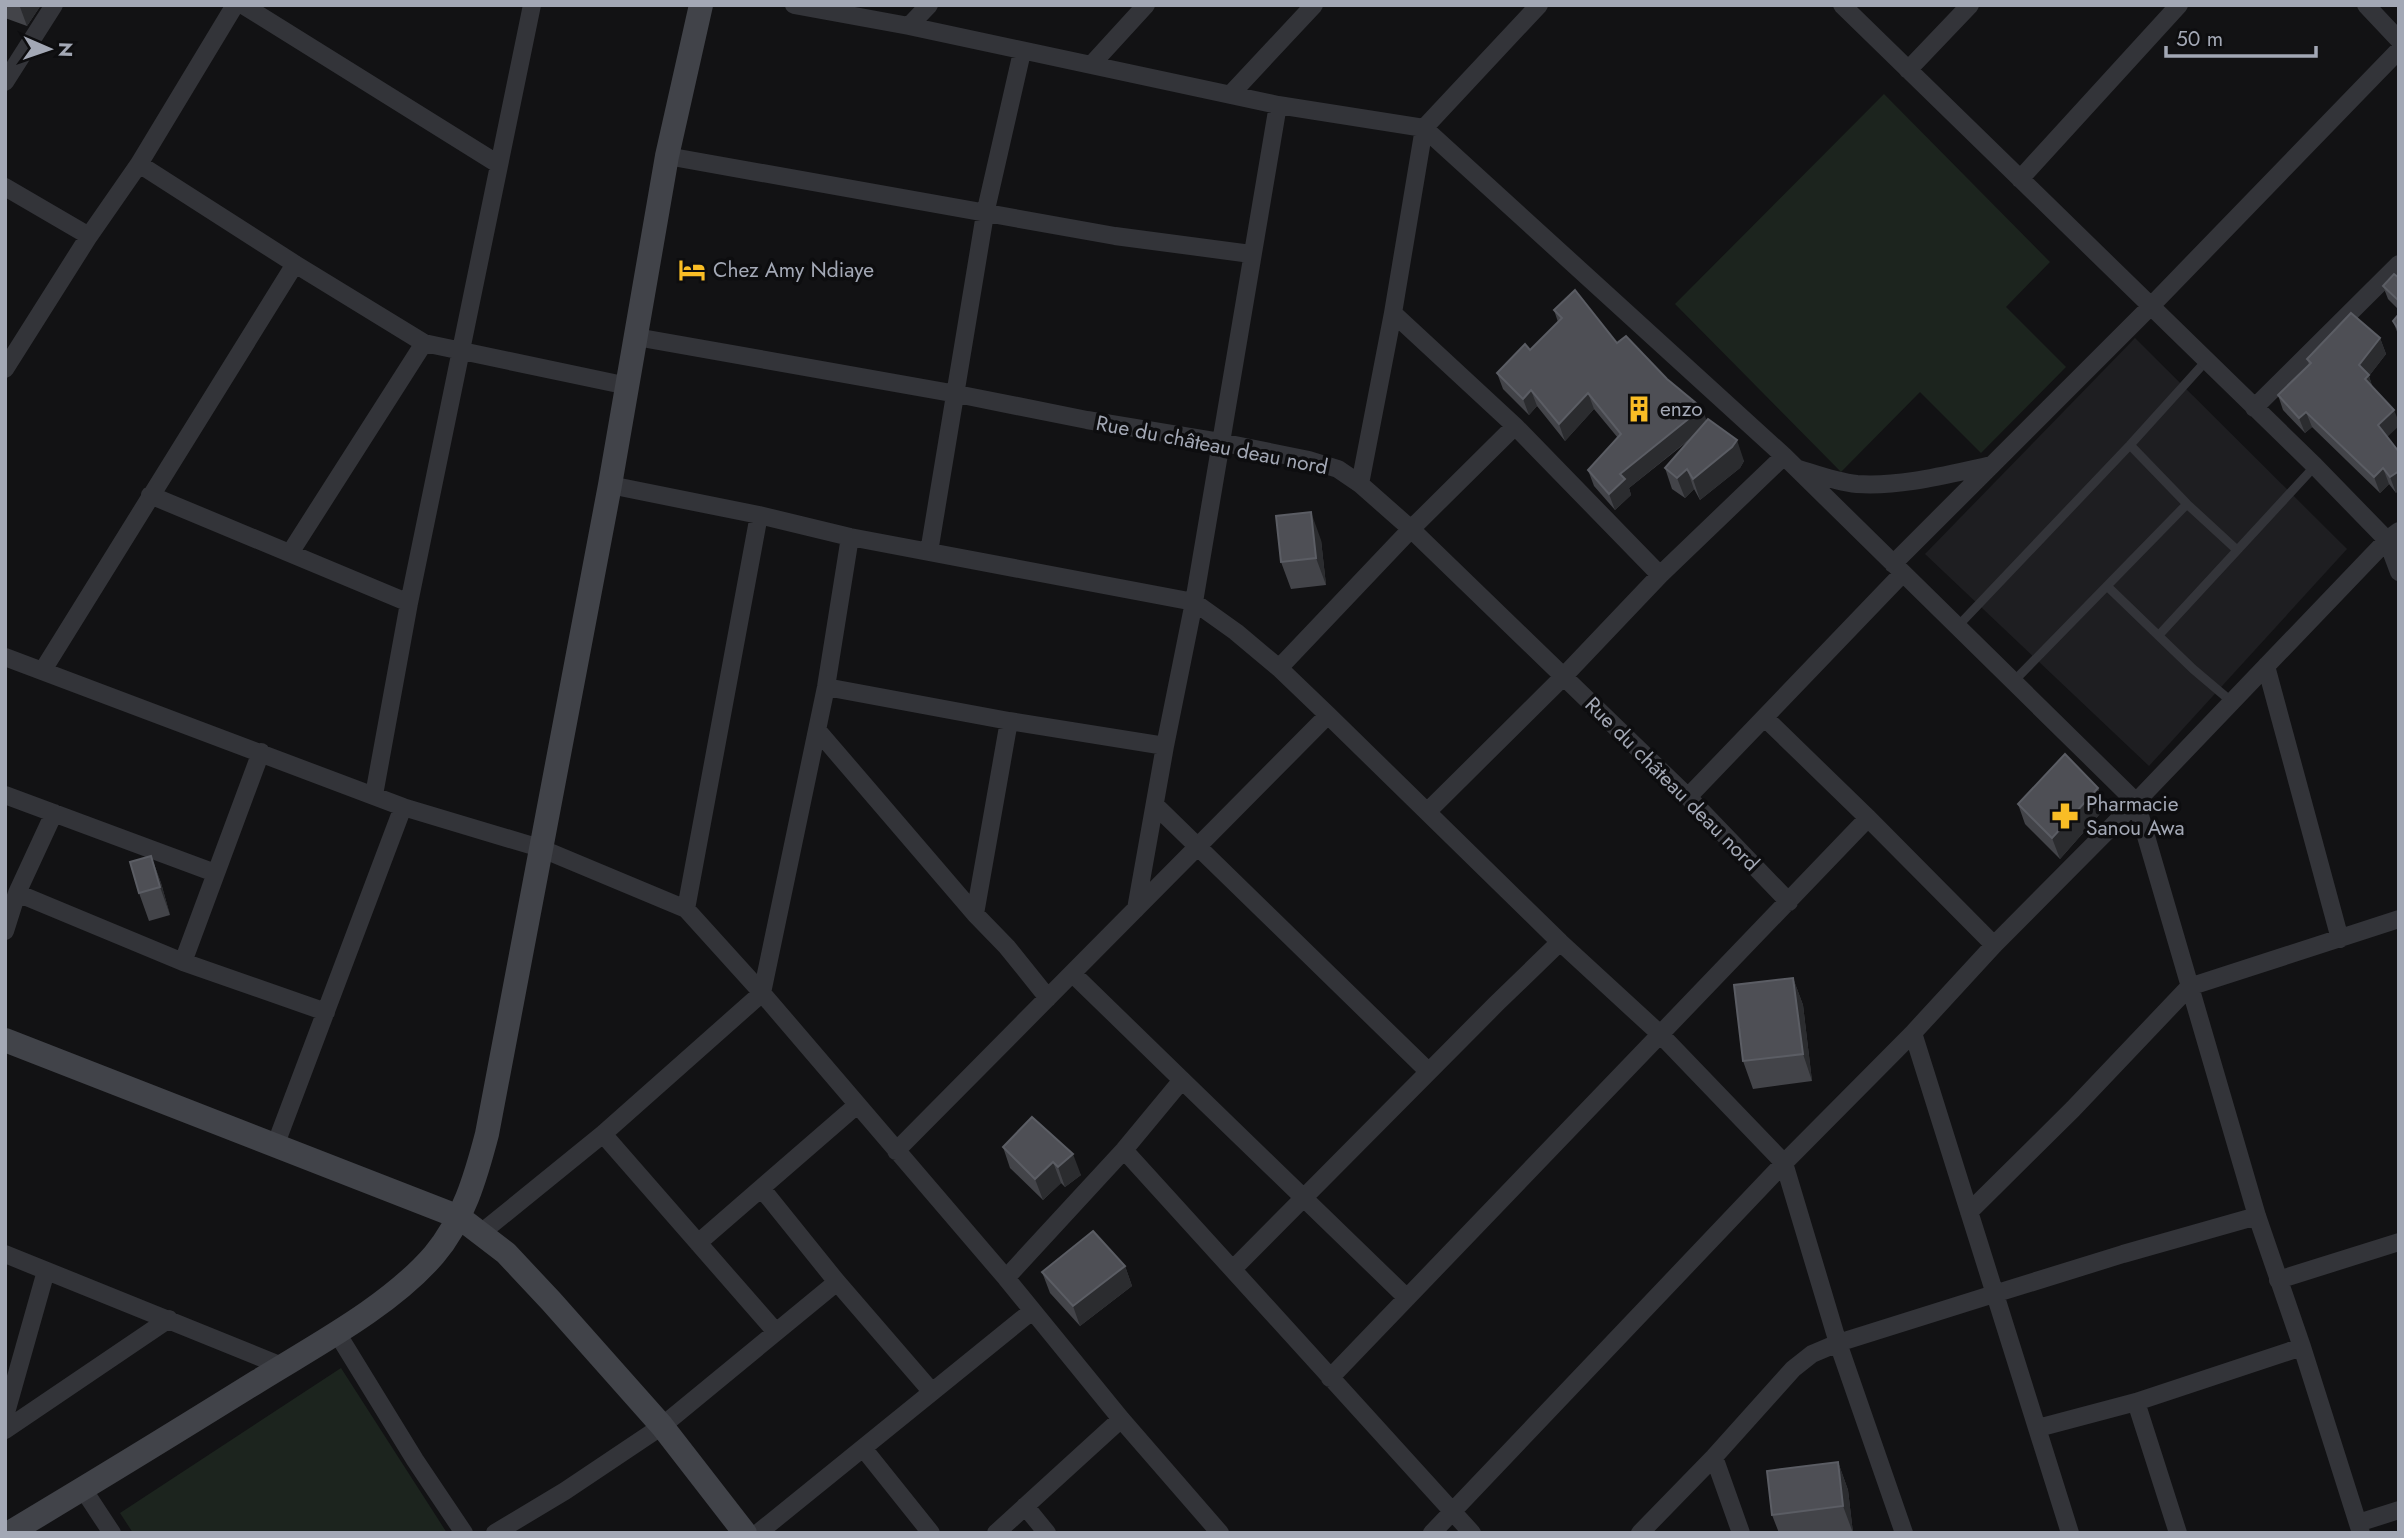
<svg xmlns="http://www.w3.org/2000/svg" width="2404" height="1538" viewBox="0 0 2404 1538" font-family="Jost,sans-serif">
	<rect width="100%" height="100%" fill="#121214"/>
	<path fill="#1e1e21" d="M 2135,338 L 2347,549 L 2149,766 L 1925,554 Z"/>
	<path fill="#1c241e" d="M 1884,94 L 2050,262 L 2006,307 L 2066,367 L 1981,453 L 1920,392 L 1841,472 L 1675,304 Z
		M 341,1368 L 447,1533 L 133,1533 L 120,1513 Z"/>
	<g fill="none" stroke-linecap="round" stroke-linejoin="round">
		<path stroke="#333439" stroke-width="9" d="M 2130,445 L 2187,504 L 2237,550
			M 2107,586 L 2193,669 L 2232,702
			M 1957,627 L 2130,445 L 2206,361
			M 2159,635 L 2315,466
			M 2013,682 L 2187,504"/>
		<path stroke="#333439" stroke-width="18" d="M 243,5 L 498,164
			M 794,5 L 909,26 L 1278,105 L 1424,128 L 1784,456 L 2136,802 L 2257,1216 L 2302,1347 L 2361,1533
			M 1842,5 L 2315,466 L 2387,540 L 2399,572
			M 2366,5 L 2399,40
			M 909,26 L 929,5
			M 1092,64 L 1146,5
			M 1908,70 L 1970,5
			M 5,82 L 54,5
			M 1230,95 L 1314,5
			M 667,156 L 1115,236 L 1251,254
			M 139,164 L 295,264 L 424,343 L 628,386
			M 2020,179 L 2179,5
			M 5,187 L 89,236
			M 1393,313 L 1515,426 L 1660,575
			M 636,337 L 957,394 L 1087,420 L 1220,442 L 1309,460 L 1338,469 L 1360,484 L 1411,529 L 1688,797 L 1789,902
			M 5,369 L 89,236 L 139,164 L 235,5
			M 2254,408 L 2399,264
			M 1799,469 C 1818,475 1837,482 1857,484 C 1902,487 1949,474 1992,465
			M 1360,484 L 1393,313 L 1424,128 L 1539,5
			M 610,485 L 759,515 L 850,537 L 1194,602 L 1236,632 L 1279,668 L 1328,715 L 1560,942 L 1660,1034 L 1784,1163 L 1838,1343 L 1904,1533
			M 150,495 L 409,603
			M 929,552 L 985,214 L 1022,52
			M 290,553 L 424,343
			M 1893,564 L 2151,306 L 2399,50
			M 5,657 L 403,807 L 540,848 L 686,909 L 762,993 L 1006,1278 L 1121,1419 L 1220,1533
			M 2266,666 L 2340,939
			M 1279,668 L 1411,529 L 1515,426
			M 43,670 L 295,264
			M 826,687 L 1009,721 L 1165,746
			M 1765,718 L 1868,818 L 1994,945
			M 818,731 L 975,914 L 1007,947 L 1048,998
			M 5,795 L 215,873
			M 374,795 L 409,603 L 532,5
			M 1688,797 L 1903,573
			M 1155,805 L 1428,1071
			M 1428,811 L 1563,677 L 1660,575 L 1784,456
			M 17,893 L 183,962 L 261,752
			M 686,909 L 759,515
			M 1136,909 L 1165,746 L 1194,602 L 1278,105
			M 975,914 L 1009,721
			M 5,931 L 17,893 L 54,813
			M 183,962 L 326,1012
			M 1913,1033 L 2070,1533
			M 1182,1080 L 1407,1298
			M 603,1134 L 776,1332
			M 275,1146 L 403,807
			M 1124,1150 L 1472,1533
			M 896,1151 L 1328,715
			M 1969,1212 L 2073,1109 L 2189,987 L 2399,919
			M 481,1233 L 603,1134 L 762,993 L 826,687 L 850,537
			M 698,1243 L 857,1105
			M 5,1254 L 282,1366
			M 1233,1269 L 1497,1003 L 1560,942
			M 1006,1278 L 1124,1150 L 1182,1080 L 1073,974
			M 2278,1280 L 2399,1242
			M 837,1282 L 932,1392
			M 337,1333 L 415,1460 L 464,1533
			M 1330,1378 L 1868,818
			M 2136,1402 L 2178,1533
			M 5,1416 L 46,1271
			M 2038,1428 L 2136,1402 L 2302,1347
			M 5,1430 L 169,1319
			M 863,1448 L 931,1533
			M 1714,1457 L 1741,1533
			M 83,1489 L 112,1533
			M 1025,1506 L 1047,1533
			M 2358,1523 L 2399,1510
			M 495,1533 L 565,1491 L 662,1426 L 837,1282 L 762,1189
			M 758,1533 L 1032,1311
			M 996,1533 L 1121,1419
			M 1432,1533 L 1784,1163 L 1913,1033 L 1994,945 L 2136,802 L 2387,540 L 2399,531
			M 1640,1533 L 1714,1457 L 1793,1369 L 1812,1354 L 1838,1343 L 1994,1294 L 2123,1254 L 2257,1216"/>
		<path stroke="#414349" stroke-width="24" d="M 5,1040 L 459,1217 L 506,1253 L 551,1301 L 662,1426 L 745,1533
			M 9,1533 C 93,1483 176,1432 258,1381 C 316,1345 390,1306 434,1255 C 463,1221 476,1176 487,1134 L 610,485 L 667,156 L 701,5"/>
	</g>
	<path fill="#434449" d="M 5,5 L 41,5 L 27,26 L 5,18 Z
		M 2399,278 L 2399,310 L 2388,299 L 2383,286 Z
		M 1554,310 L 1617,343 L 1707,421 L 1744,461 L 1740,468 L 1700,500 L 1694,489 L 1685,498 L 1672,489 L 1665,468 L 1693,437 L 1629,488 L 1631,495 L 1615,510 L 1594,486 L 1588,470 L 1618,438 L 1594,409 L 1565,441 L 1537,406 L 1529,415 L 1503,389 L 1497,373 L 1530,350 L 1558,322 Z
		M 2399,314 L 2399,337 L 2393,321 Z
		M 2380,338 L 2386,354 L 2369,376 L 2387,437 L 2396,493 L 2389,484 L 2380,493 L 2312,427 L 2305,433 L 2283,410 L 2278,395 L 2309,365 L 2307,359 Z
		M 1321,540 L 1326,585 L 1291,589 L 1281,562 Z
		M 2098,788 L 2105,808 L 2060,859 L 2025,824 L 2018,804 Z
		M 151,856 L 161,883 L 170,915 L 149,921 L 139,893 Z
		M 1793,978 L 1803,1005 L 1812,1081 L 1753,1089 L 1743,1061 Z
		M 1032,1117 L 1081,1175 L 1065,1187 L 1061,1183 L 1043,1200 L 1010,1168 L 1003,1147 Z
		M 1125,1266 L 1132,1286 L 1080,1326 L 1050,1293 L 1042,1272 Z
		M 1838,1462 L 1848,1490 L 1853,1533 L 1779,1533 L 1772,1515 Z"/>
	<path fill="#2b2c2f" d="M 21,5 L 41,5 L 27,26 L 20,7 Z
		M 2380,338 L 2386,354 L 2369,376 L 2374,391 L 2365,380 L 2359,365 Z
		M 1531,390 L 1537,406 L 1529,415 L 1523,399 Z
		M 1588,393 L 1594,409 L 1565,441 L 1559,424 Z
		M 1702,408 L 1708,424 L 1629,488 L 1631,495 L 1615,510 L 1609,494 L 1620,474 Z
		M 2394,410 L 2399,422 L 2399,426 L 2384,440 L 2378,425 Z
		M 2306,412 L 2312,427 L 2305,433 L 2299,418 Z
		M 1737,440 L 1744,461 L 1740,468 L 1700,500 L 1693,479 Z
		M 2383,468 L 2389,484 L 2380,493 L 2374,477 Z
		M 1687,469 L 1694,489 L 1685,498 L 1677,478 Z
		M 2399,471 L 2399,491 L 2396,493 L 2390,477 Z
		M 1311,512 L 1321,540 L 1326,585 L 1316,558 Z
		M 2098,788 L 2105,808 L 2060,859 L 2052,838 Z
		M 151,856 L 161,883 L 170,915 L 160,887 Z
		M 1793,978 L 1803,1005 L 1812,1081 L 1803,1054 Z
		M 1073,1154 L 1081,1175 L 1065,1187 L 1058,1167 Z
		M 1053,1162 L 1061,1183 L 1043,1200 L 1035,1179 Z
		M 1125,1266 L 1132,1286 L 1080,1326 L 1073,1306 Z
		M 1838,1462 L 1848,1490 L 1853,1533 L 1843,1506 Z"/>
	<path fill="#4e4f55" stroke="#5b5d64" stroke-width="2" d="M 2394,274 L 2399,278 L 2399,301 L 2383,286 Z
		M 1575,290 L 1617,343 L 1626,336 L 1667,379 L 1702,408 L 1620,474 L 1625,479 L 1609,494 L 1588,470 L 1621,434 L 1588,393 L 1559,424 L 1531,390 L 1523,399 L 1497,373 L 1525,344 L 1530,350 L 1562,318 L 1554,310 Z
		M 2351,313 L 2380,338 L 2359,365 L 2369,375 L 2365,379 L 2394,410 L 2378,425 L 2399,452 L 2399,471 L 2390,477 L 2383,468 L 2374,477 L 2306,412 L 2299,418 L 2278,395 L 2311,363 L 2307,359 Z
		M 2399,314 L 2399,330 L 2393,321 Z
		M 1708,419 L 1737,440 L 1732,447 L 1693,479 L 1687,469 L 1677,478 L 1665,468 Z
		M 1311,512 L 1316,558 L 1281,562 L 1276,516 Z
		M 2065,754 L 2098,788 L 2052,838 L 2018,804 Z
		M 151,856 L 160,887 L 139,893 L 130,862 Z
		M 1793,978 L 1803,1054 L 1743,1061 L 1734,985 Z
		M 1032,1117 L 1073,1154 L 1058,1167 L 1053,1162 L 1035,1179 L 1003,1147 Z
		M 1093,1231 L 1125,1266 L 1073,1306 L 1042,1272 Z
		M 1838,1462 L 1843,1506 L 1772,1515 L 1767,1471 Z"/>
	<defs>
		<g id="hotel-bare" transform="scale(2.1)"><path d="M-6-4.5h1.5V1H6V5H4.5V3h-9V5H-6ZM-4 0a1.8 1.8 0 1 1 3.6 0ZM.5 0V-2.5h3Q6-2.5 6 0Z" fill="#f9bd25" stroke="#0d0d0f" stroke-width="2.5" paint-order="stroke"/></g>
		<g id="building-bare" transform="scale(2.1)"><path d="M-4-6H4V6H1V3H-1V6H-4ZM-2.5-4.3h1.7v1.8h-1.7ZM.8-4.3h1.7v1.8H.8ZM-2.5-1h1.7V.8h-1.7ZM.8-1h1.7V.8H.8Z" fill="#f9bd25" stroke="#0d0d0f" stroke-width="2.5" paint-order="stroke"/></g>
		<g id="pharmacy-bare" transform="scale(2.1)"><path d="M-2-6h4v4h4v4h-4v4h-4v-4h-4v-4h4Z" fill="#f9bd25" stroke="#0d0d0f" stroke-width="2.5" paint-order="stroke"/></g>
	</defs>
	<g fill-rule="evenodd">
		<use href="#hotel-bare" x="692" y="270"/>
		<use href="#building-bare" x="1639" y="409"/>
		<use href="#pharmacy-bare" x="2065" y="816"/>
	</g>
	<g text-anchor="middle" stroke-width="7" stroke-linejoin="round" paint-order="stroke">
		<g font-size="21" fill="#a3a8b5" stroke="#0d0d0f" text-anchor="start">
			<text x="713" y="277">Chez Amy Ndiaye</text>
			<text x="1660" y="416">enzo</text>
			<text x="2086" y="811">Pharmacie<tspan x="2086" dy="24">Sanou Awa</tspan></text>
		</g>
		<g font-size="21" fill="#a3a8b5" stroke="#0d0d0f">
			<text transform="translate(1212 445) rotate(11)" y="7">Rue du château deau nord</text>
			<text transform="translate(1672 784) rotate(45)" y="7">Rue du château deau nord</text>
		</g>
	</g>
	<rect width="2404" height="1538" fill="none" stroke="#a3a8b5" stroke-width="14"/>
	<g transform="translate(49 49) rotate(92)" stroke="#0d0d0f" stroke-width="5" paint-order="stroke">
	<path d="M0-5L12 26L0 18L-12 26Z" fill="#a3a8b5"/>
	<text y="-10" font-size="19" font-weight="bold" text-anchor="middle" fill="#a3a8b5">N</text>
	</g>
	<path d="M2166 46v10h150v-10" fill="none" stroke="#a3a8b5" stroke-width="3.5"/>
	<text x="2176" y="46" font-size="21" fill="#a3a8b5" stroke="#0d0d0f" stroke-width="5" paint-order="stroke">50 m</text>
</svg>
